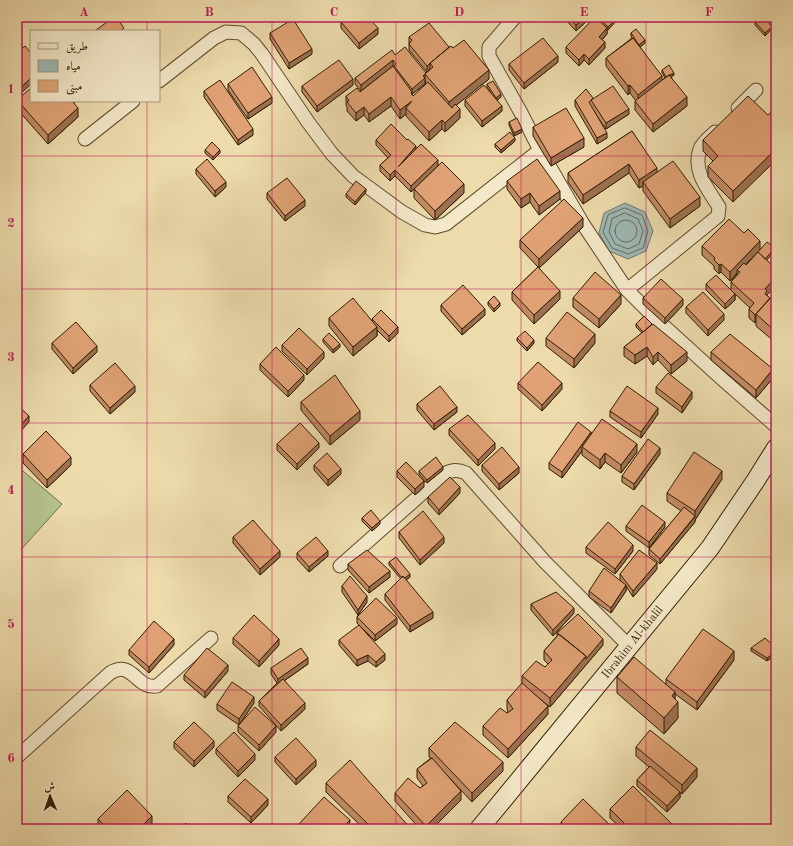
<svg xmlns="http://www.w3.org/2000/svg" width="793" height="846" viewBox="0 0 793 846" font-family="'Old Standard TT',Amiri,serif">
	<rect width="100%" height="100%" fill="#eddbac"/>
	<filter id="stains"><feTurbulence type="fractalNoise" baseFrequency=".005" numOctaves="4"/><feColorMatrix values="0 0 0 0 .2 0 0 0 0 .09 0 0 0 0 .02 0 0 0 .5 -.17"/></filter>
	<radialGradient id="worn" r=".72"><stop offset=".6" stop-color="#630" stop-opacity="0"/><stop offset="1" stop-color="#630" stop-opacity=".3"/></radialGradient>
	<path fill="#b4c18d" stroke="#726f48" d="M 17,466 L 62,504 L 17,554 Z"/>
	<path fill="#9db8b4" stroke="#717a6e" d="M 625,203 L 645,212 L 653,231 L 646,251 L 628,259 L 609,251 L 599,233 L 604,213 Z"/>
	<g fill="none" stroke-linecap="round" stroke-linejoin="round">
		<path stroke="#666a5c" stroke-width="1" d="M 625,208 L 642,215 L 648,231 L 643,248 L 628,254 L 612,248 L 603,232 L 608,215 Z
			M 625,213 L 638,219 L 643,231 L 639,244 L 628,249 L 615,244 L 609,232 L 612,219 Z
			M615 231a11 11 0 1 1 22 0a11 11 0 1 1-22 0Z"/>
		<g stroke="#5f4c2e" stroke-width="15">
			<path id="street" d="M 515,17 L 489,47 L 489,56 L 520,111 L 540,150 L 583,224 L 627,290 L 654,317 L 721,378 L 776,426
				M 159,81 L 214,38 L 226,32 L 241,33 L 254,44 L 262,54 L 308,122 L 332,154 L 353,176 L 402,212 L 425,225 L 435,227 L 446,224 L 540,150
				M 738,108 L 756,90
				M 85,139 L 133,101
				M 627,290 L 718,216 L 719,207 C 708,189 692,171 700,149 C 702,143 710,137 715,132
				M 340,566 L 444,474 C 452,470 457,469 466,473 L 545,562 L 629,646
				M 17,757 L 110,673 C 133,659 136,690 157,686 L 211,638"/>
		</g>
		<g stroke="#301d04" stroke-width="20">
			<path id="secondary" d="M 479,829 L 710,548 L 756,480 L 776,448"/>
		</g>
		<use href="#street" stroke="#f3e8c9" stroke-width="13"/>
		<use href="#secondary" stroke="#f3e8c9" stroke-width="18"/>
	</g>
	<path fill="#c18b64" stroke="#301d04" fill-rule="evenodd" d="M 563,17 L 591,17 L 576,31 Z
		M 597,17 L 618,17 L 618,19 L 607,30 L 607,34 L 602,40 L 605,48 L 589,65 L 584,60 L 579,66 L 566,53 L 566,47 L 597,19 Z
		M 341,22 L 378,34 L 359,49 L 341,28 Z
		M 755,22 L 772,29 L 765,36 L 755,25 Z
		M 270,33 L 312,54 L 289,69 L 270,39 Z
		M 631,33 L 645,43 L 640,47 L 662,80 L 665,78 L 662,73 L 662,70 L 674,75 L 671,77 L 687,106 L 653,132 L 635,110 L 635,101 L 636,101 L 630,93 L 628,95 L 606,66 L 606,58 L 632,38 L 631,36 Z
		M 409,37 L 453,48 L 489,79 L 456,105 L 460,118 L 445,132 L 442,129 L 429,141 L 406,116 L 406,114 L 400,119 L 391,106 L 369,122 L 364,115 L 356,121 L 347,111 L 347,107 L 346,105 L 346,96 L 361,91 L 355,84 L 355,78 L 395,55 L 426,73 L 430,70 L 430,69 L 427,72 L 409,50 ZM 425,80 L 425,82 L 426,84 L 413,96 L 412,94 L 425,84 Z
		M 558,62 L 524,89 L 509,70 L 509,64 Z
		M 228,84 L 272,103 L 248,119 L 228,90 Z
		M 487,84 L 501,97 L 497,100 L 502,111 L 482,127 L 465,106 L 465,100 L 491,93 L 487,87 Z
		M 353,85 L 317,112 L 302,92 L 302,86 Z
		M 204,91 L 253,135 L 238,145 L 204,97 Z
		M 593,99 L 629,114 L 606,129 L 594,112 L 607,138 L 597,144 L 575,106 L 575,100 Z
		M 17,100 L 31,101 L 76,101 L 74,103 L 78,117 L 48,144 L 17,109 Z
		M 768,115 L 733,202 L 708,177 L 708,166 L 713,161 L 703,151 L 703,140 Z
		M 509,122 L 522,132 L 514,136 L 509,125 Z
		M 533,127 L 584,147 L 551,166 L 533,136 Z
		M 632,131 L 657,172 L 700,206 L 670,228 L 643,191 L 643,186 L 639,188 L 629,173 L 583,204 L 568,182 L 568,173 Z
		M 376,140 L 416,149 L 438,166 L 411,192 L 395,176 L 390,181 L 380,171 L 380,165 L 388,158 L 376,145 Z
		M 515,141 L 501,153 L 495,147 L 495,144 Z
		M 205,150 L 220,153 L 213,160 L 205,153 Z
		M 196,169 L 226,187 L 215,197 L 196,174 Z
		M 507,181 L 560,199 L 539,215 L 530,202 L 521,208 L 507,189 Z
		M 414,189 L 464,193 L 435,220 L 414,198 Z
		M 366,192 L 355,205 L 346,197 L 346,194 Z
		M 267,193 L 305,206 L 285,221 L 267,199 Z
		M 583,227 L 539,268 L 560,299 L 534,324 L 512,300 L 512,292 L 538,267 L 520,248 L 520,240 Z
		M 702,246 L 760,249 L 775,251 L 766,260 L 771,264 L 776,263 L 776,286 L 767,295 L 767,296 L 770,298 L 776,292 L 776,343 L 756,326 L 756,322 L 755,323 L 749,318 L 749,309 L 750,308 L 735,294 L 735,300 L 725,309 L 706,290 L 706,284 L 731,289 L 731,282 L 737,274 L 737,273 L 730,281 L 721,272 L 719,274 L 714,269 L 714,266 L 702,255 ZM 756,254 L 746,265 L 746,264 Z
		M 573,298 L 621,304 L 599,328 L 573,307 Z
		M 643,298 L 683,305 L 665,324 L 643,304 Z
		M 488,302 L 500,306 L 494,312 L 488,305 Z
		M 441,305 L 485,315 L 462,335 L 441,311 Z
		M 686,307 L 724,320 L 708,336 L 686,313 Z
		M 329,318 L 372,321 L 372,319 L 398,333 L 389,342 L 377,330 L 377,336 L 353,356 L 329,326 Z
		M 636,324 L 687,361 L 671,374 L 658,360 L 653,365 L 647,356 L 635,364 L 624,356 L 624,347 L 642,333 L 636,327 Z
		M 517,338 L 534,343 L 527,351 L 517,341 Z
		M 546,338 L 595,343 L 574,368 L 546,346 Z
		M 323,339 L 340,347 L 333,353 L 323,342 Z
		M 52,343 L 97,352 L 73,374 L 52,349 Z
		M 282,345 L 324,358 L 307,375 L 282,351 Z
		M 711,352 L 773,378 L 756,398 L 711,360 Z
		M 260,364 L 304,380 L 288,397 L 260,370 Z
		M 518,383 L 562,389 L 542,411 L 518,389 Z
		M 90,385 L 135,392 L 110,414 L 90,391 Z
		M 656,387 L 692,398 L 682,413 L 656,393 Z
		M 301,402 L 360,420 L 330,445 L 301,410 Z
		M 417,404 L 457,412 L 434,430 L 417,410 Z
		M 610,411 L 658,414 L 641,438 L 610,417 Z
		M 449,429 L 495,449 L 478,466 L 449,435 Z
		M 591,433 L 637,452 L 621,473 L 605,462 L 600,469 L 582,455 L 582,451 L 562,478 L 549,469 L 549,463 Z
		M 277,444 L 319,448 L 297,470 L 277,450 Z
		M 23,454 L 71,465 L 47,488 L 23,463 Z
		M 660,454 L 634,490 L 622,482 L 622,476 Z
		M 314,465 L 341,474 L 328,486 L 314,470 Z
		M 482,465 L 519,473 L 499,490 L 482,471 Z
		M 443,470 L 427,483 L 419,474 L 419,471 Z
		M 397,471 L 424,487 L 415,495 L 397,477 Z
		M 722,479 L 695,520 L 695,522 L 660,564 L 649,555 L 649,549 L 681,511 L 667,501 L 667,493 Z
		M 460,493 L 439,515 L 428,503 L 428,497 Z
		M 362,518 L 380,524 L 372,531 L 362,521 Z
		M 626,526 L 665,527 L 649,548 L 626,531 Z
		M 399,532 L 444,543 L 420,565 L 399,538 Z
		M 233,537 L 280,557 L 260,575 L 233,543 Z
		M 586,547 L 633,551 L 615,574 L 586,553 Z
		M 297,553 L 328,556 L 309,572 L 297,559 Z
		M 389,562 L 410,577 L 406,580 L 433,618 L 410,632 L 385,600 L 385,594 L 401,579 L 389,565 Z
		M 348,564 L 390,577 L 369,593 L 348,570 Z
		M 657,569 L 633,597 L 626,586 L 626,591 L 611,613 L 589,597 L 589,591 L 623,583 L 620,580 L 620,574 Z
		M 342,586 L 367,602 L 358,615 L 397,624 L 375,641 L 357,623 L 357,617 L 358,615 L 342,592 Z
		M 531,604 L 574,613 L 553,636 L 531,610 Z
		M 557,633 L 603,645 L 550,707 L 534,694 L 548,714 L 508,758 L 483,735 L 483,726 L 508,712 L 507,709 L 507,700 L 522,684 L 522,676 L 545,667 L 548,664 L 544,660 L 544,651 L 557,636 Z
		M 233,638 L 279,645 L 259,667 L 233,644 Z
		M 339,640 L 385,660 L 376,667 L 368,661 L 357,666 L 339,645 Z
		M 174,645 L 149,673 L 129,655 L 129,650 Z
		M 751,648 L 776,648 L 776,654 L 767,661 L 751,651 Z
		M 734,660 L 697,710 L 675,694 L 675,699 L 678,718 L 664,734 L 617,693 L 617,677 L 666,684 L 666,679 Z
		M 308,664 L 284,681 L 305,709 L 281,731 L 259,706 L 259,701 L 277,683 L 271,674 L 271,668 Z
		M 228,671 L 205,698 L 184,680 L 184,675 Z
		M 254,703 L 239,725 L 217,710 L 217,704 Z
		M 238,726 L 276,732 L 259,751 L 238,732 Z
		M 174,742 L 214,747 L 194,767 L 174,748 Z
		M 636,747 L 697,777 L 682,794 L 680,792 L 680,798 L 667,812 L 637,786 L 637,780 L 649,767 L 636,756 Z
		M 429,748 L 503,771 L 472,802 L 444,772 L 461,800 L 432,829 L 420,829 L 395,801 L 395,793 L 420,788 L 423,786 L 417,778 L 417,769 L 431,758 L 429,757 Z
		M 216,749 L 255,760 L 238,777 L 216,754 Z
		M 275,757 L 316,766 L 296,785 L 275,762 Z
		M 326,783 L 411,829 L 364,829 L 326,792 Z
		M 228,796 L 268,805 L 251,823 L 228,802 Z
		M 610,809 L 677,829 L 622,829 L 610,818 Z
		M 98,819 L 152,825 L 148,829 L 100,829 L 98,827 Z
		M 561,822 L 614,829 L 561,829 Z
		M 298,825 L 350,828 L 349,829 L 298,829 Z"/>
	<path fill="#9d7151" stroke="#301d04" d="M 585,17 L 591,17 L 576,31 L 576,25 Z
		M 618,17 L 618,19 L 608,30 L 608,27 Z
		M 772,27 L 772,29 L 765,36 L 765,33 Z
		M 18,28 L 18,37 L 17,37 L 17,29 Z
		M 378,28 L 378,34 L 359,49 L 359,43 Z
		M 607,28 L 607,34 L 599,43 L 599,37 Z
		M 645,40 L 645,43 L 639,48 L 639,45 Z
		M 605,42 L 605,48 L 589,65 L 589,59 Z
		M 312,49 L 312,54 L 289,69 L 289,63 Z
		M 584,54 L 584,60 L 579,66 L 579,60 Z
		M 558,56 L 558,62 L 524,89 L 524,83 Z
		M 393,60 L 393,66 L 361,91 L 361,85 Z
		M 430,63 L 430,69 L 427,72 L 427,66 Z
		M 489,70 L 489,79 L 449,111 L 449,102 Z
		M 674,73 L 674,75 L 666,81 L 666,78 Z
		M 425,74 L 425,84 L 412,94 L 412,89 Z
		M 662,76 L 662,85 L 638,103 L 638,95 Z
		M 31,78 L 31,84 L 17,97 L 17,91 Z
		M 353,79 L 353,85 L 317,112 L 317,106 Z
		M 630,85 L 630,93 L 628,95 L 628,86 Z
		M 501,94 L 501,97 L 496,101 L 496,98 Z
		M 272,97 L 272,103 L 248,119 L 248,113 Z
		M 391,97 L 391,106 L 369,122 L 369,114 Z
		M 687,97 L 687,106 L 653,132 L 653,124 Z
		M 412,101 L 406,108 L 406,114 L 400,119 L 400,110 Z
		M 502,106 L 502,111 L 482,127 L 482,121 Z
		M 364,107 L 364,115 L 356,121 L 356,113 Z
		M 78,108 L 78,117 L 48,144 L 48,135 Z
		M 460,109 L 460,118 L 445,132 L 445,123 Z
		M 629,109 L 629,114 L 606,129 L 606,123 Z
		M 442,120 L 442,129 L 429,141 L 429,132 Z
		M 253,129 L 253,135 L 238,145 L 238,140 Z
		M 522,129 L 522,132 L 514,136 L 514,133 Z
		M 607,133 L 607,138 L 597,144 L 597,138 Z
		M 515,138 L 515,141 L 501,153 L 501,150 Z
		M 584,138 L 584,147 L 551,166 L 551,158 Z
		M 416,146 L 416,152 L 398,167 Z
		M 776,149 L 776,160 L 733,202 L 733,191 Z
		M 220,150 L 220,153 L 213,160 L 213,157 Z
		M 438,160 L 438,166 L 411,192 L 411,186 Z
		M 629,164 L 629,173 L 583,204 L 583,195 Z
		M 657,168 L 657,177 L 643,182 L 643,186 L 639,188 L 639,180 Z
		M 395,170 L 395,176 L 390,181 L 390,175 Z
		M 226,182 L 226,187 L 215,197 L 215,191 Z
		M 464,184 L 464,193 L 435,220 L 435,211 Z
		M 366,189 L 366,192 L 355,205 L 355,202 Z
		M 560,191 L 560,199 L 539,215 L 539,206 Z
		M 530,193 L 530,202 L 521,208 L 521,199 Z
		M 700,197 L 700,206 L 670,228 L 670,219 Z
		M 305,200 L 305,206 L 285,221 L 285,216 Z
		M 583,218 L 583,227 L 539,268 L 539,259 Z
		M 760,241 L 760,250 L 739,271 L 737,270 L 737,273 L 730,281 L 730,272 Z
		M 775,248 L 775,251 L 764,263 L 764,260 Z
		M 721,264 L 721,272 L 719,274 L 719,265 Z
		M 776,277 L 776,286 L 767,295 L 767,300 L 765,302 L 765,289 Z
		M 560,291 L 560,299 L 534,324 L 534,315 Z
		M 735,294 L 735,300 L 725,309 L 725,304 Z
		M 621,295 L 621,304 L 599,328 L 599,319 Z
		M 770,298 L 756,314 L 756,322 L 755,323 L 755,315 Z
		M 683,299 L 683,305 L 665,324 L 665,318 Z
		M 500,303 L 500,306 L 494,312 L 494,309 Z
		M 485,309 L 485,315 L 462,335 L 462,329 Z
		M 724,314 L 724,320 L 708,336 L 708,330 Z
		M 377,327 L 377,336 L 353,356 L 353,347 Z
		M 398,327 L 398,333 L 389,342 L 389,336 Z
		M 595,334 L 595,343 L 574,368 L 574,359 Z
		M 534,340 L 534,343 L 527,351 L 527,348 Z
		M 340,344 L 340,347 L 333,353 L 333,350 Z
		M 97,346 L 97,352 L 73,374 L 73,368 Z
		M 647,347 L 647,356 L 635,364 L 635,355 Z
		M 324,352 L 324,358 L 307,375 L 307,369 Z
		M 658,352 L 658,360 L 653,365 L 653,357 Z
		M 687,352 L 687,361 L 671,374 L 671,365 Z
		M 773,369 L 773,378 L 756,398 L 756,390 Z
		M 304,375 L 304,380 L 288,397 L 288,391 Z
		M 562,383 L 562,389 L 542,411 L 542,405 Z
		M 135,386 L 135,392 L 110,414 L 110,408 Z
		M 692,392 L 692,398 L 682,413 L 682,407 Z
		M 457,407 L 457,412 L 434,430 L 434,424 Z
		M 658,408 L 658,414 L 641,438 L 641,432 Z
		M 360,411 L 360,420 L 330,445 L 330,436 Z
		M 29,416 L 29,422 L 17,435 L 17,429 Z
		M 591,432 L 591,438 L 582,447 L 582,451 L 562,478 L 562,472 Z
		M 319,443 L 319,448 L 297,470 L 297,464 Z
		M 495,443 L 495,449 L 478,466 L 478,460 Z
		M 637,444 L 637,452 L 621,473 L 621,465 Z
		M 660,448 L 660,454 L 634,490 L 634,484 Z
		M 605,453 L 605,462 L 600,469 L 600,460 Z
		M 71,457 L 71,465 L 47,488 L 47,480 Z
		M 443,467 L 443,470 L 427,483 L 427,480 Z
		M 519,467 L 519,473 L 499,490 L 499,484 Z
		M 341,469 L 341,474 L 328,486 L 328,480 Z
		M 722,471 L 722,479 L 695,520 L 695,522 L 660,564 L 660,559 L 695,517 L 695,511 Z
		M 424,481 L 424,487 L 415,495 L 415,489 Z
		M 460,487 L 460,493 L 439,515 L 439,510 Z
		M 380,521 L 380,524 L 372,531 L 372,528 Z
		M 665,522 L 665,527 L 649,548 L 649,542 Z
		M 444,537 L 444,543 L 420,565 L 420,560 Z
		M 633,545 L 633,551 L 615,574 L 615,569 Z
		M 280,551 L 280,557 L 260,575 L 260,569 Z
		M 328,551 L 328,556 L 309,572 L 309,567 Z
		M 657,563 L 657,569 L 633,597 L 633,591 Z
		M 390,571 L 390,577 L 369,593 L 369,587 Z
		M 410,574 L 410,577 L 403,582 L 403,579 Z
		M 626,585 L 626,591 L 611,613 L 611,608 Z
		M 367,596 L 367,602 L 358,615 L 358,610 Z
		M 574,608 L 574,613 L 553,636 L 553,630 Z
		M 433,612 L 433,618 L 410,632 L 410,626 Z
		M 397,618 L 397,624 L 375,641 L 375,635 Z
		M 174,639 L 174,645 L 149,673 L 149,667 Z
		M 279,639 L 279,645 L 259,667 L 259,661 Z
		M 603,639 L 603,645 L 550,707 L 550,698 L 586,656 Z
		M 734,651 L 734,660 L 697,710 L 697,702 Z
		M 776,652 L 776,654 L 767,661 L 767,658 Z
		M 385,654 L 385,660 L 376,667 L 376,662 Z
		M 368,655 L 368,661 L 357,666 L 357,660 Z
		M 308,658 L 308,664 L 278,685 L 278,679 Z
		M 228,665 L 228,671 L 205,698 L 205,692 Z
		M 675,692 L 675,705 L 678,702 L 678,718 L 664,734 L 664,718 L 672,696 Z
		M 254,697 L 254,703 L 239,725 L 239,719 Z
		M 305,703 L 305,709 L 281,731 L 281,725 Z
		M 548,706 L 548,714 L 508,758 L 508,749 Z
		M 276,726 L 276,732 L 259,751 L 259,745 Z
		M 214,741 L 214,747 L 194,767 L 194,761 Z
		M 255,754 L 255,760 L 238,777 L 238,771 Z
		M 316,760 L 316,766 L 296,785 L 296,779 Z
		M 503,762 L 503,771 L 472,802 L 472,793 Z
		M 697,768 L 697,777 L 682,794 L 682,785 Z
		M 461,791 L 461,800 L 432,829 L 426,829 L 426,826 Z
		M 680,792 L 680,798 L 667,812 L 667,806 Z
		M 268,799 L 268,805 L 251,823 L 251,817 Z
		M 152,816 L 152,825 L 148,829 L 139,829 Z
		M 350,820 L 349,829 L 341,829 Z"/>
	<path fill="#e0a274" stroke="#301d04" d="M 114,17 L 116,17 L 124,28 L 120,31 L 96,31 L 96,30 Z
		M 347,17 L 368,17 L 378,28 L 359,43 L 341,22 Z
		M 568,17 L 585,17 L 576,25 Z
		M 595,17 L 607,28 L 599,37 L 605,42 L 589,59 L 584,54 L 579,60 L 566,47 Z
		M 598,17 L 618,17 L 608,27 Z
		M 760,17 L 764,17 L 772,27 L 765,33 L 755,22 Z
		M 293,19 L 312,49 L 289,63 L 270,33 Z
		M 429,23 L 449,47 L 427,66 L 409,44 L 412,40 L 409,37 Z
		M 636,29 L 645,40 L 639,45 L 631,33 Z
		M 543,38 L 558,56 L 524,83 L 509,64 Z
		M 633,38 L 662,76 L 638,95 L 630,85 L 628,86 L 606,58 Z
		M 464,40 L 489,70 L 449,102 L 425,74 L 433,67 L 430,63 L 451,46 L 453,48 Z
		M 25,46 L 31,53 L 31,78 L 17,91 L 17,53 Z
		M 405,47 L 426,73 L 423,76 L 425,78 L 412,89 L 394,66 L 396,64 L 393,60 L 361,85 L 355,78 L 392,50 L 395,55 Z
		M 339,60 L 353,79 L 317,106 L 302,86 Z
		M 669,65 L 674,73 L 670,75 L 669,75 L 666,77 L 662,70 Z
		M 393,66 L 412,92 L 411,93 L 413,96 L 428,82 L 452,108 L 455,104 L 460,109 L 445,123 L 442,120 L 429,132 L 406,108 L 412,101 L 400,110 L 391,97 L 369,114 L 364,107 L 356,113 L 347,102 L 349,101 L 346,96 L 357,88 L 360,92 Z
		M 252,67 L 272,97 L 248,113 L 228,84 Z
		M 669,75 L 687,97 L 653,124 L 635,101 Z
		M 220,80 L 253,129 L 238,140 L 204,91 Z
		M 493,81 L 501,94 L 496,98 L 487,84 Z
		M 484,85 L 502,106 L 482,121 L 465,100 Z
		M 613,86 L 629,109 L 606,123 L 591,100 L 589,102 L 607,133 L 597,138 L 575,100 L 586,89 L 593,98 L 591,100 Z
		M 31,88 L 31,101 L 72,101 L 78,108 L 48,135 L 17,100 Z
		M 748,96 L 768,115 L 776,107 L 776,149 L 733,191 L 708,166 L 718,156 L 703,140 Z
		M 566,108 L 584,138 L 551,158 L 533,127 Z
		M 517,118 L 522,129 L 514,133 L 509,122 Z
		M 391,124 L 407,140 L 408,139 L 416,146 L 398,167 L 421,144 L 438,160 L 411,186 L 395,170 L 390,175 L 380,165 L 391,155 L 376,140 Z
		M 632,131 L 657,168 L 639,180 L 629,164 L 583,195 L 568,173 Z
		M 510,132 L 515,138 L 501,150 L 495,144 Z
		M 212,142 L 220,150 L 213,157 L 205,150 Z
		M 207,159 L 226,182 L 215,191 L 196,169 Z
		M 537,159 L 560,191 L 539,206 L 530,193 L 521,199 L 507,181 Z
		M 673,161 L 700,197 L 670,219 L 643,182 Z
		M 442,162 L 464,184 L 435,211 L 414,189 Z
		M 287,178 L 305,200 L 285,216 L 267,193 Z
		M 356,181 L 366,189 L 355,202 L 346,194 Z
		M 564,199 L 583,218 L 539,259 L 520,240 Z
		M 729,219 L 744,233 L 748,229 L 760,241 L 730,272 L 721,264 L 719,265 L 714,260 L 715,258 L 702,246 Z
		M 767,242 L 775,248 L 765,259 L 758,252 L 756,254 Z
		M 758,252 L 771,264 L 774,261 L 776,263 L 776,277 L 765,289 L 767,291 L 765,294 L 770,298 L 755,315 L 749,309 L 754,303 L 731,282 L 740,272 L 737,270 L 744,263 L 746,265 Z
		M 538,267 L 560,291 L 534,315 L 512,292 Z
		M 595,272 L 621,295 L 599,319 L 573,298 Z
		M 716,275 L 735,294 L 725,304 L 706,284 Z
		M 661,279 L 683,299 L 665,318 L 643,298 Z
		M 463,285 L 485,309 L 462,329 L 441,305 Z
		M 703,292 L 724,314 L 708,330 L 686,307 Z
		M 776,292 L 776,332 L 756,314 Z
		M 494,296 L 500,303 L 494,309 L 488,302 Z
		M 353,298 L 377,327 L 353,347 L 329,318 Z
		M 381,310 L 398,327 L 389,336 L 372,319 Z
		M 567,312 L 595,334 L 574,359 L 546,338 Z
		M 644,316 L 652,324 L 643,332 L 636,324 Z
		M 76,322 L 97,346 L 73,368 L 52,343 Z
		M 653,324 L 687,352 L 671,365 L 658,352 L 653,357 L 647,347 L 635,355 L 624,347 Z
		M 299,328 L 324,352 L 307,369 L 282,345 Z
		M 525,331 L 534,340 L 527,348 L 517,338 Z
		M 329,333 L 340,344 L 333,350 L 323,339 Z
		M 730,334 L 773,369 L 756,390 L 711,352 Z
		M 276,347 L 304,375 L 288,391 L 260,364 Z
		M 538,362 L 562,383 L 542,405 L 518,383 Z
		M 115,363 L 135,386 L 110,408 L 90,385 Z
		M 668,373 L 692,392 L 682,407 L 656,387 Z
		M 335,375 L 360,411 L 330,436 L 301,402 Z
		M 440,386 L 457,407 L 434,424 L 417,404 Z
		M 627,386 L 658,408 L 641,432 L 610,411 Z
		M 17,405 L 29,416 L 17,429 Z
		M 468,415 L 495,443 L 478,460 L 449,429 Z
		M 602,419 L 637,444 L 621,465 L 605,453 L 600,460 L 582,447 Z
		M 578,422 L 591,432 L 562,472 L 549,463 Z
		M 300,423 L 319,443 L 297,464 L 277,444 Z
		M 46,431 L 71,457 L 47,480 L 23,454 Z
		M 648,439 L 660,448 L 634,484 L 622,476 Z
		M 502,447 L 519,467 L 499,484 L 482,465 Z
		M 694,452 L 722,471 L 695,511 L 667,493 Z
		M 327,453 L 341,469 L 328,480 L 314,465 Z
		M 436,457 L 443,467 L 427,480 L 419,471 Z
		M 406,462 L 424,481 L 415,489 L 397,471 Z
		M 450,477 L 460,487 L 439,510 L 428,497 Z
		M 642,505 L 665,522 L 649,542 L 626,526 Z
		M 684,507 L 695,516 L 660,559 L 649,549 Z
		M 371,510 L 380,521 L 372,528 L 362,518 Z
		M 423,511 L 444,537 L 420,560 L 399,532 Z
		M 253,520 L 280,551 L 260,569 L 233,537 Z
		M 608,522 L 633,545 L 615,569 L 586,547 Z
		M 316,537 L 328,551 L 309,567 L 297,553 Z
		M 367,550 L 390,571 L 369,587 L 348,564 Z
		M 639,550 L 657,563 L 633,591 L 620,574 Z
		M 396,557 L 410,574 L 405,578 L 403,576 L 402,578 L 389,562 Z
		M 604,568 L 626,585 L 611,608 L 589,591 Z
		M 350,576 L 367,596 L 358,610 L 342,586 Z
		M 403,576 L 433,612 L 410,626 L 385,594 Z
		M 556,592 L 574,608 L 553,630 L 531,604 Z
		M 376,598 L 397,618 L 375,635 L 357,617 Z
		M 578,614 L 603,639 L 586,659 L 586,656 L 557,633 Z
		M 254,615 L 279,639 L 259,661 L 233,638 Z
		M 154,621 L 174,639 L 149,667 L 129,650 Z
		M 359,625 L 385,654 L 376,662 L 368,655 L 357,660 L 339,640 Z
		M 703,629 L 734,651 L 697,702 L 666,679 Z
		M 559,634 L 586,656 L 550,698 L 522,676 L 536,661 L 545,667 L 552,660 L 544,651 Z
		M 765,638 L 776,648 L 776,652 L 767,658 L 751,648 Z
		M 207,648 L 228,665 L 205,692 L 184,675 Z
		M 301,648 L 308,658 L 278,679 L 271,668 Z
		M 634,657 L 675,692 L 672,696 L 678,702 L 664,718 L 617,677 Z
		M 283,679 L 305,703 L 281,725 L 259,701 Z
		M 232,682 L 254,697 L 239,719 L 217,704 Z
		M 522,683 L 548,706 L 508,749 L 483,726 L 500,708 L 507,713 L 513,709 L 507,700 Z
		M 255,707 L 276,726 L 259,745 L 238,726 Z
		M 194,722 L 214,741 L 194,761 L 174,742 Z
		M 455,722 L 503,762 L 472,793 L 429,748 Z
		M 650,730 L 697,768 L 682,785 L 636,747 Z
		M 234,732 L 255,754 L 238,771 L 216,749 Z
		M 296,738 L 316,760 L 296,779 L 275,757 Z
		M 432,758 L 461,791 L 426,826 L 395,793 L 408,778 L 420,788 L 427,783 L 417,769 Z
		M 350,760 L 411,829 L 373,829 L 326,783 Z
		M 650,766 L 680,792 L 667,806 L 637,780 Z
		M 245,779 L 268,799 L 251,817 L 228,796 Z
		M 633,786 L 677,829 L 630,829 L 610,809 Z
		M 127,790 L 152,816 L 139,829 L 108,829 L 98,819 Z
		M 324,797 L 350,820 L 341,829 L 302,829 L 298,825 Z
		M 583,799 L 614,829 L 568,829 L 561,822 Z
		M 186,823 L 192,829 L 179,829 Z"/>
	<path fill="none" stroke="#c2185b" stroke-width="1" stroke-opacity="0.55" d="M 147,17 L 147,31M 272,17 L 272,829M 396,17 L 396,829M 521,17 L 521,829M 646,17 L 646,829M 147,101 L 147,829M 17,156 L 776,156M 17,289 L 776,289M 17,423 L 776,423M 17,557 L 776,557M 17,690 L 776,690"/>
	<g text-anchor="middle" stroke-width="3" stroke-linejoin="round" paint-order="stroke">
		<g font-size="12" fill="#301d04" stroke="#f3e8c9">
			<text transform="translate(632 642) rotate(-51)" y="4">Ibrahim Al-khalil</text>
		</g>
	</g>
	<rect width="793" height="846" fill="none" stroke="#eddbac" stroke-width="44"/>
	<rect x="30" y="30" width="130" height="72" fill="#f3e8c9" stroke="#a5977a"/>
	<rect x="38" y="43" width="20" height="6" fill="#f3e8c9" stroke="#a5977a"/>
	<text x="66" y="50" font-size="12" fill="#301d04">طريق</text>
	<rect x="38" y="60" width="20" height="12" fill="#9db8b4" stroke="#a5977a"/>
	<text x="66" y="70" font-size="12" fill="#301d04">مياه</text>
	<rect x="38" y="80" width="20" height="12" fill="#e0a274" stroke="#a5977a"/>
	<text x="66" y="90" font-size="12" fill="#301d04">مبنى</text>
	<g transform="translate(50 796) rotate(358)" stroke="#f3e8c9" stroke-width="3" paint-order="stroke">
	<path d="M0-3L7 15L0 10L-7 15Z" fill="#301d04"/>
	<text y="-6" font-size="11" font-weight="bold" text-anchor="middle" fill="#301d04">ش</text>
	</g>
	<rect x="22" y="22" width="749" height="802" fill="none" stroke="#c2185b" stroke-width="1.5"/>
	<g font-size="13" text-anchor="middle" font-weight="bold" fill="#c2185b">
		<text x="84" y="16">A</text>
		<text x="209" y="16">B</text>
		<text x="334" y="16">C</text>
		<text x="459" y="16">D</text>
		<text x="584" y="16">E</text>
		<text x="709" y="16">F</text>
		<text x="11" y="93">1</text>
		<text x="11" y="227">2</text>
		<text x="11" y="361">3</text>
		<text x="11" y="494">4</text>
		<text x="11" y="628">5</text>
		<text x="11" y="762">6</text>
	</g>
	<rect width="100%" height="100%" filter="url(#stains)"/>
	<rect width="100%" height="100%" fill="url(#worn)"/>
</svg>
